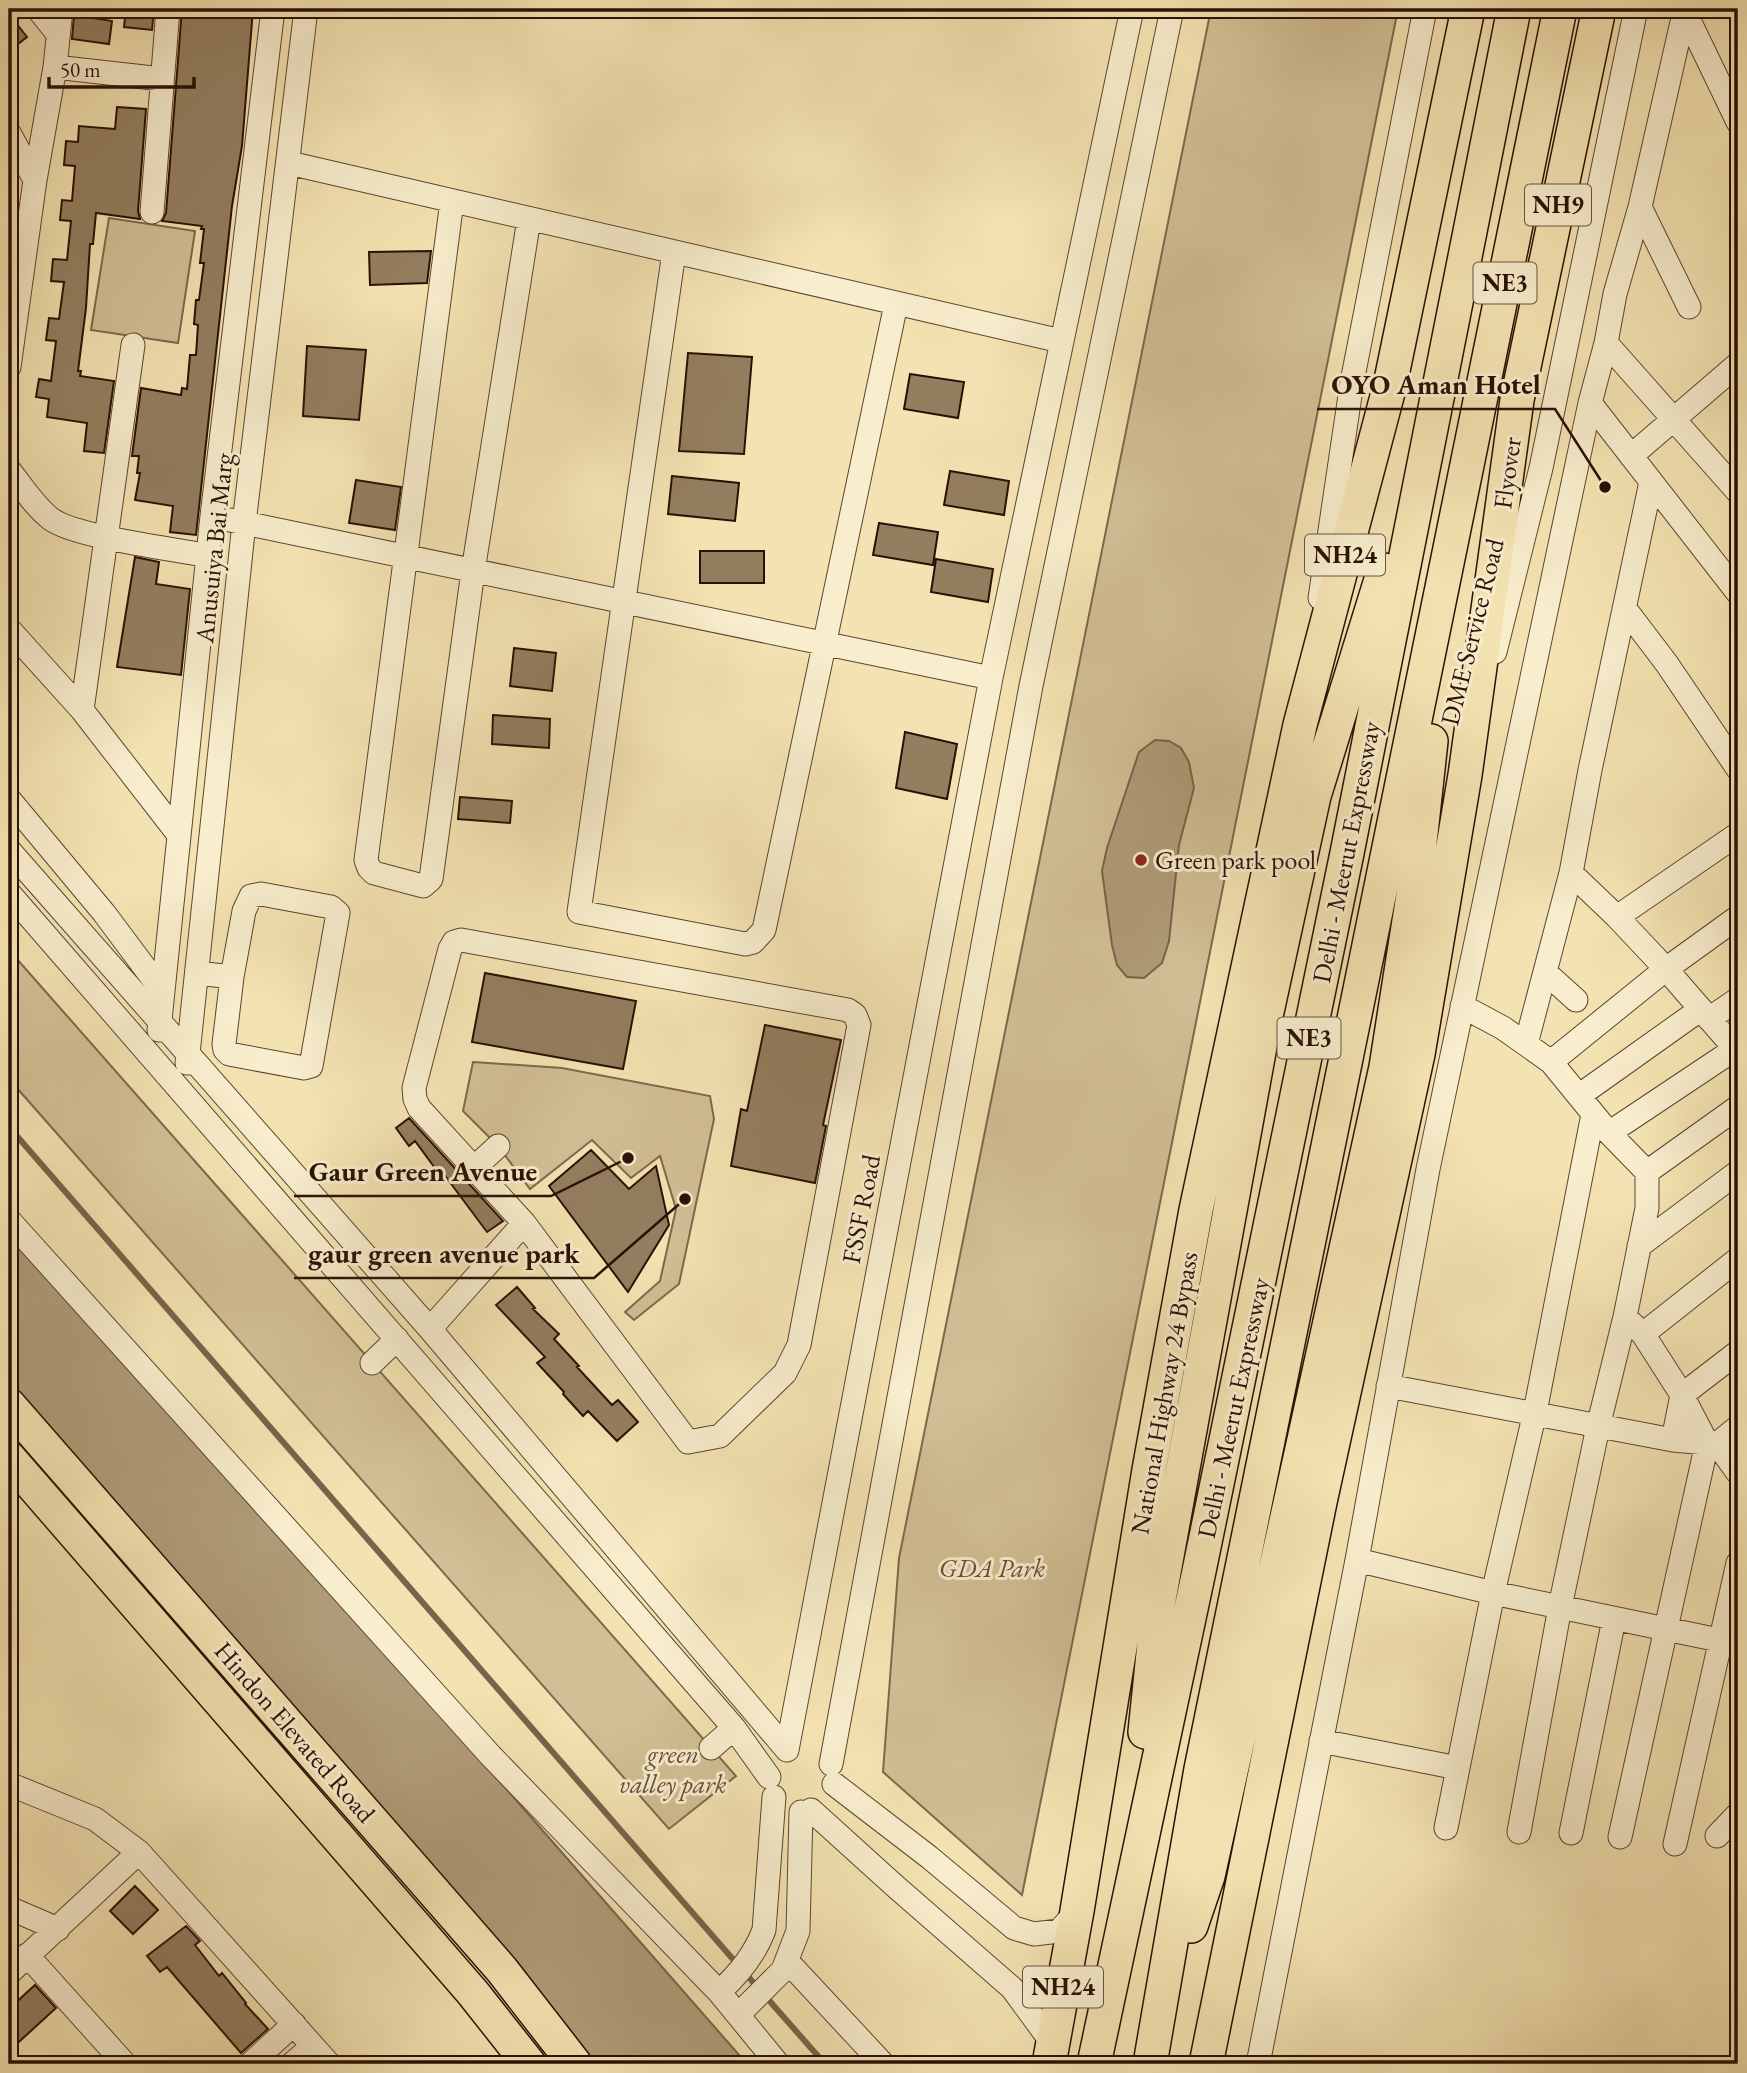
<svg xmlns="http://www.w3.org/2000/svg" width="1747" height="2073" viewBox="0 0 1747 2073" font-family="'EB Garamond',serif">
	<rect width="100%" height="100%" fill="#f4e3b2"/>
	<filter id="stains"><feTurbulence type="fractalNoise" baseFrequency=".00286" numOctaves="4"/><feColorMatrix values="0 0 0 0 .2 0 0 0 0 .09 0 0 0 0 .02 0 0 0 .5 -.17"/></filter>
	<radialGradient id="worn" r=".72"><stop offset=".6" stop-color="#630" stop-opacity="0"/><stop offset="1" stop-color="#630" stop-opacity=".3"/></radialGradient>
	<path fill="#d2bf95" stroke="#7e684d" stroke-width="2" d="M 1211,9 L 1398,9 L 1022,1895 L 883,1772 L 899,1558 Z
		M 109,218 L 195,231 L 178,343 L 91,330 Z
		M 9,950 L 736,1776 L 669,1829 L 9,1079 Z
		M 473,1062 L 562,1068 L 710,1096 L 714,1119 L 679,1284 L 634,1320 L 625,1312 L 660,1281 L 676,1209 L 660,1156 L 631,1178 L 592,1140 L 530,1189 L 498,1146 L 463,1111 Z"/>
	<path fill="#af9b77" stroke="#7a6349" stroke-width="2" d="M 1155,740 L 1169,741 L 1181,748 L 1189,762 L 1194,788 L 1179,845 L 1169,941 L 1162,963 L 1144,978 L 1127,977 L 1117,965 L 1112,945 L 1102,871 L 1107,848 L 1139,752 Z
		M 9,1227 L 250,1496 L 747,2064 L 574,2064 L 9,1424 Z"/>
	<g fill="none" stroke-linecap="round" stroke-linejoin="round">
		<path stroke="#7a6349" stroke-width="6" d="M 9,1127 L 738,1965
			M 745,1973 L 825,2064"/>
	</g>
	<path fill="#937e5f" stroke="#2a1005" stroke-width="2" d="M 126,9 L 154,9 L 152,30 L 124,27 Z
		M 182,9 L 253,9 L 242,146 L 232,206 L 196,535 L 170,532 L 173,506 L 135,500 L 140,473 L 137,473 L 139,456 L 132,456 L 141,388 L 181,395 L 182,388 L 187,389 L 190,355 L 196,355 L 198,325 L 194,324 L 196,300 L 199,300 L 204,263 L 200,263 L 204,229 L 201,229 L 202,226 L 162,221 L 166,213 Z
		M 9,14 L 27,37 L 9,51 Z
		M 74,15 L 112,21 L 109,44 L 72,39 Z
		M 117,107 L 146,109 L 138,211 L 140,219 L 96,213 L 93,244 L 90,244 L 86,308 L 78,371 L 81,371 L 80,376 L 114,381 L 104,453 L 84,451 L 87,423 L 47,417 L 49,399 L 36,397 L 39,379 L 51,381 L 56,341 L 46,340 L 49,318 L 59,319 L 64,282 L 51,281 L 53,259 L 67,260 L 71,221 L 60,220 L 62,200 L 72,201 L 75,166 L 64,165 L 66,141 L 78,142 L 79,126 L 115,129 Z
		M 431,251 L 427,283 L 370,285 L 369,252 Z
		M 307,346 L 366,350 L 359,420 L 303,416 Z
		M 688,353 L 752,357 L 744,454 L 679,451 Z
		M 910,374 L 964,382 L 958,418 L 904,409 Z
		M 950,471 L 1009,481 L 1004,515 L 944,505 Z
		M 672,476 L 739,483 L 735,521 L 668,514 Z
		M 356,480 L 401,487 L 395,530 L 349,523 Z
		M 879,523 L 938,532 L 933,565 L 873,555 Z
		M 700,551 L 764,551 L 764,583 L 700,583 Z
		M 135,557 L 159,562 L 156,584 L 190,589 L 181,675 L 117,667 Z
		M 936,559 L 993,569 L 988,602 L 931,592 Z
		M 514,648 L 556,653 L 552,691 L 510,686 Z
		M 493,715 L 550,719 L 549,748 L 492,744 Z
		M 905,732 L 957,744 L 947,799 L 896,788 Z
		M 460,797 L 512,801 L 510,823 L 458,819 Z
		M 485,973 L 636,1001 L 623,1069 L 472,1042 Z
		M 765,1025 L 841,1040 L 823,1125 L 826,1126 L 815,1183 L 731,1166 L 741,1109 L 747,1111 Z
		M 409,1118 L 503,1221 L 487,1232 L 443,1173 L 440,1175 L 415,1141 L 409,1146 L 396,1128 Z
		M 591,1150 L 629,1189 L 656,1166 L 669,1225 L 628,1292 L 549,1186 Z
		M 517,1287 L 535,1308 L 533,1309 L 559,1334 L 554,1339 L 579,1366 L 577,1367 L 612,1405 L 618,1400 L 638,1422 L 617,1441 L 588,1411 L 583,1416 L 563,1394 L 564,1392 L 537,1363 L 545,1357 L 496,1305 Z
		M 135,1886 L 158,1910 L 133,1934 L 110,1911 Z
		M 186,1926 L 200,1941 L 195,1945 L 219,1976 L 222,1973 L 246,2003 L 245,2004 L 268,2029 L 241,2053 L 167,1967 L 160,1972 L 147,1956 Z
		M 35,1985 L 56,2008 L 9,2051 L 9,2009 Z"/>
	<g fill="none" stroke-linecap="round" stroke-linejoin="round">
		<g stroke="#5c4530" stroke-width="25">
			<path id="minor" d="M 38,9 L 58,34
				M 1684,10 L 1738,122
				M 55,67 L 162,79
				M 9,133 L 35,180
				M 289,163 L 1061,341
				M 452,201 L 366,860 L 369,868 L 374,873 L 423,886 L 431,879 L 473,571 L 529,219
				M 1640,207 L 1689,307
				M 152,212 L 168,9
				M 674,252 L 579,912 L 745,944 L 753,942 L 764,930 L 896,304
				M 1606,343 L 1738,492
				M 9,367 L 35,180 L 55,67 L 61,9
				M 1590,403 L 1738,593
				M 1631,456 L 1738,364
				M 9,470 C 22,486 35,507 51,519 C 75,537 175,549 209,556
				M 230,520 L 991,678
				M 1320,598 L 1352,382 L 1425,9
				M 1626,610 L 1667,664 L 1738,769
				M 9,629 L 82,710 L 179,835
				M 1495,652 L 1541,468 L 1636,9
				M 82,710 L 133,345
				M 9,799 L 104,913 L 163,992
				M 9,850 L 430,1329 L 787,1750
				M 1571,873 L 1617,917 L 1666,969 L 1738,1052
				M 9,893 L 734,1728 L 769,1777
				M 1617,917 L 1738,834
				M 461,940 L 848,1010 L 855,1015 L 859,1025 L 799,1345 L 785,1373 L 720,1436 L 688,1442 L 524,1223 L 419,1108 L 415,1099 L 414,1088 L 450,949 L 454,942 Z
				M 1545,972 L 1576,1000
				M 197,973 L 232,977 L 224,1044 L 225,1050 L 229,1054 L 304,1068 L 311,1066 L 338,913 L 331,907 L 261,894 L 251,896 L 244,911 L 232,977
				M 1462,1006 L 1503,1028 L 1551,1062 L 1609,1133 L 1647,1172 L 1647,1208 L 1625,1317 L 1598,1427 L 1560,1607 L 1519,1832
				M 1709,1019 L 1738,999
				M 159,1030 L 212,516 L 273,9
				M 1526,1044 L 1571,873 L 1590,770 L 1651,482
				M 1551,1062 L 1666,969 L 1738,917
				M 187,1063 L 244,523 L 306,9
				M 1580,1095 L 1701,1009
				M 1609,1133 L 1735,1049
				M 474,1168 L 498,1146
				M 1647,1172 L 1738,1107
				M 9,1220 L 491,1756 L 719,1992 L 778,2064
				M 1639,1246 L 1738,1172
				M 1625,1317 L 1643,1334 L 1682,1395 L 1673,1440
				M 430,1329 L 524,1223
				M 1643,1334 L 1738,1259
				M 372,1363 L 397,1339
				M 1388,1386 L 1673,1440 L 1717,1444 L 1738,1427
				M 1717,1444 L 1738,1473
				M 1357,1560 L 1493,1593 L 1738,1644
				M 1321,1741 L 1458,1768
				M 711,1748 L 734,1728
				M 787,1750 L 991,678 L 1132,9
				M 831,1764 L 1031,686 L 1172,9
				M 9,1784 L 95,1819 L 139,1852 L 329,2064
				M 834,1784 L 929,1857 L 1014,1928 L 1034,1934 L 1059,1931 L 1077,1911
				M 811,1810 L 895,1886 L 1012,1988 L 1053,2044
				M 1446,1828 L 1493,1593 L 1535,1412 L 1593,1114
				M 1571,1833 L 1614,1619
				M 1717,1836 L 1738,1814
				M 1620,1837 L 1707,1443 L 1682,1395 L 1738,1352
				M 1675,1844 L 1738,1563
				M 9,1908 L 58,1929
				M 27,1955 L 125,2064
				M 788,1962 L 883,2064
				M 9,1973 L 139,1852
				M 719,1992 C 738,1975 755,1954 764,1930 L 774,1797
				M 738,2015 L 783,1970 L 798,1931 L 801,1812
				M 250,2064 L 294,2024
				M 292,2064 L 313,2046
				M 1258,2064 L 1357,1560 L 1428,1169 L 1590,403 L 1606,343 L 1615,294 L 1640,207 L 1685,9"/>
		</g>
		<g stroke="#2a1005" stroke-width="36">
			<path id="highway" d="M 9,1405 L 502,1970 L 575,2064
				M 9,1458 L 473,1993 L 529,2064
				M 1145,1732 L 1158,1605 L 1263,1030 L 1314,796 L 1384,570
				M 1191,1926 L 1208,1876 L 1386,1067 L 1417,870 L 1431,741
				M 1049,2064 L 1077,1911 L 1149,1470 L 1196,1210 L 1300,725 L 1390,385 L 1468,9
				M 1094,2064 L 1199,1571 L 1347,853 L 1514,9
				M 1150,2064 L 1201,1769 L 1560,9
				M 1206,2064 L 1320,1502 L 1418,1054 L 1465,775 L 1517,400 L 1599,9"/>
		</g>
		<use href="#minor" stroke="#f8edcd" stroke-width="23"/>
		<use href="#highway" stroke="#f4e3b2" stroke-width="33"/>
	</g>
	<circle fill="#8f2418" stroke="#f8edcd" stroke-width="2.5" cx="1141" cy="860" r="7"/>
	<g text-anchor="middle" stroke-width="6" stroke-linejoin="round" paint-order="stroke">
		<g fill="#f8edcd" stroke="#685241" stroke-width="2">
			<rect x="1525" y="184.5" width="66" height="41" rx="5"/>
			<rect x="1473.5" y="262.5" width="63" height="41" rx="5"/>
			<rect x="1305" y="534.5" width="80" height="41" rx="5"/>
			<rect x="1277.5" y="1017.5" width="63" height="41" rx="5"/>
			<rect x="1023" y="1966.5" width="80" height="41" rx="5"/>
		</g>
		<g font-size="24" font-weight="bold" fill="#2a1005">
			<text x="1558" y="213">NH9</text>
			<text x="1505" y="291">NE3</text>
			<text x="1345" y="563">NH24</text>
			<text x="1309" y="1046">NE3</text>
			<text x="1063" y="1995">NH24</text>
		</g>
		<g font-size="26" fill="#2a1005" stroke="#f8edcd">
			<text transform="translate(1507 473) rotate(-82)" y="9">Flyover</text>
			<text transform="translate(214 548) rotate(-84)" y="9">Anusuiya Bai Marg</text>
			<text transform="translate(1472 632) rotate(-76)" y="9">DME Service Road</text>
			<text transform="translate(1346 852) rotate(-79)" y="9">Delhi - Meerut Expressway</text>
			<text transform="translate(861 1209) rotate(-79)" y="9">FSSF Road</text>
			<text transform="translate(1164 1393) rotate(-80)" y="9">National Highway 24 Bypass</text>
			<text transform="translate(1233 1408) rotate(-78)" y="9">Delhi - Meerut Expressway</text>
			<text transform="translate(295 1732) rotate(49)" y="9">Hindon Elevated Road</text>
		</g>
		<g font-size="26" fill="#2a1005" stroke="#f8edcd" text-anchor="start">
			<text x="1155" y="869">Green park pool</text>
		</g>
		<g font-size="26" font-style="italic" fill="#654d37" stroke="#f8edcd">
			<text x="992" y="1577">GDA Park</text>
			<text x="673" y="1763">green<tspan x="673" dy="30">valley park</tspan></text>
		</g>
	</g>
	<path fill="none" stroke="#2a1005" stroke-width="2.5" d="M1605 487L1555 409H1317M628 1158L551 1196H294M685 1199L594 1278H294"/>
	<g fill="#2a1005" stroke="#f8edcd" stroke-width="2.5">
		<circle cx="1605" cy="487" r="7"/>
		<circle cx="628" cy="1158" r="7"/>
		<circle cx="685" cy="1199" r="7"/>
	</g>
	<g font-size="28" text-anchor="middle" font-weight="bold" fill="#2a1005" stroke="#f8edcd" stroke-width="6" stroke-linejoin="round" paint-order="stroke">
		<text x="1436" y="394">OYO Aman Hotel</text>
		<text x="423" y="1181">Gaur Green Avenue</text>
		<text x="444" y="1263">gaur green avenue park</text>
	</g>
	<rect width="1747" height="2073" fill="none" stroke="#f4e3b2" stroke-width="35"/>
	<rect x="10" y="10" width="1726" height="2052" fill="none" stroke="#2a1005" stroke-width="3.5"/>
	<rect x="18" y="18" width="1712" height="2038" fill="none" stroke="#2a1005" stroke-width="2"/>
	<path d="M49 77v10h145v-10" fill="none" stroke="#2a1005" stroke-width="3.5"/>
	<text x="60" y="77" font-size="21" fill="#2a1005" stroke="#f8edcd" stroke-width="5" paint-order="stroke">50 m</text>
	<rect width="100%" height="100%" filter="url(#stains)"/>
	<rect width="100%" height="100%" fill="url(#worn)"/>
</svg>
